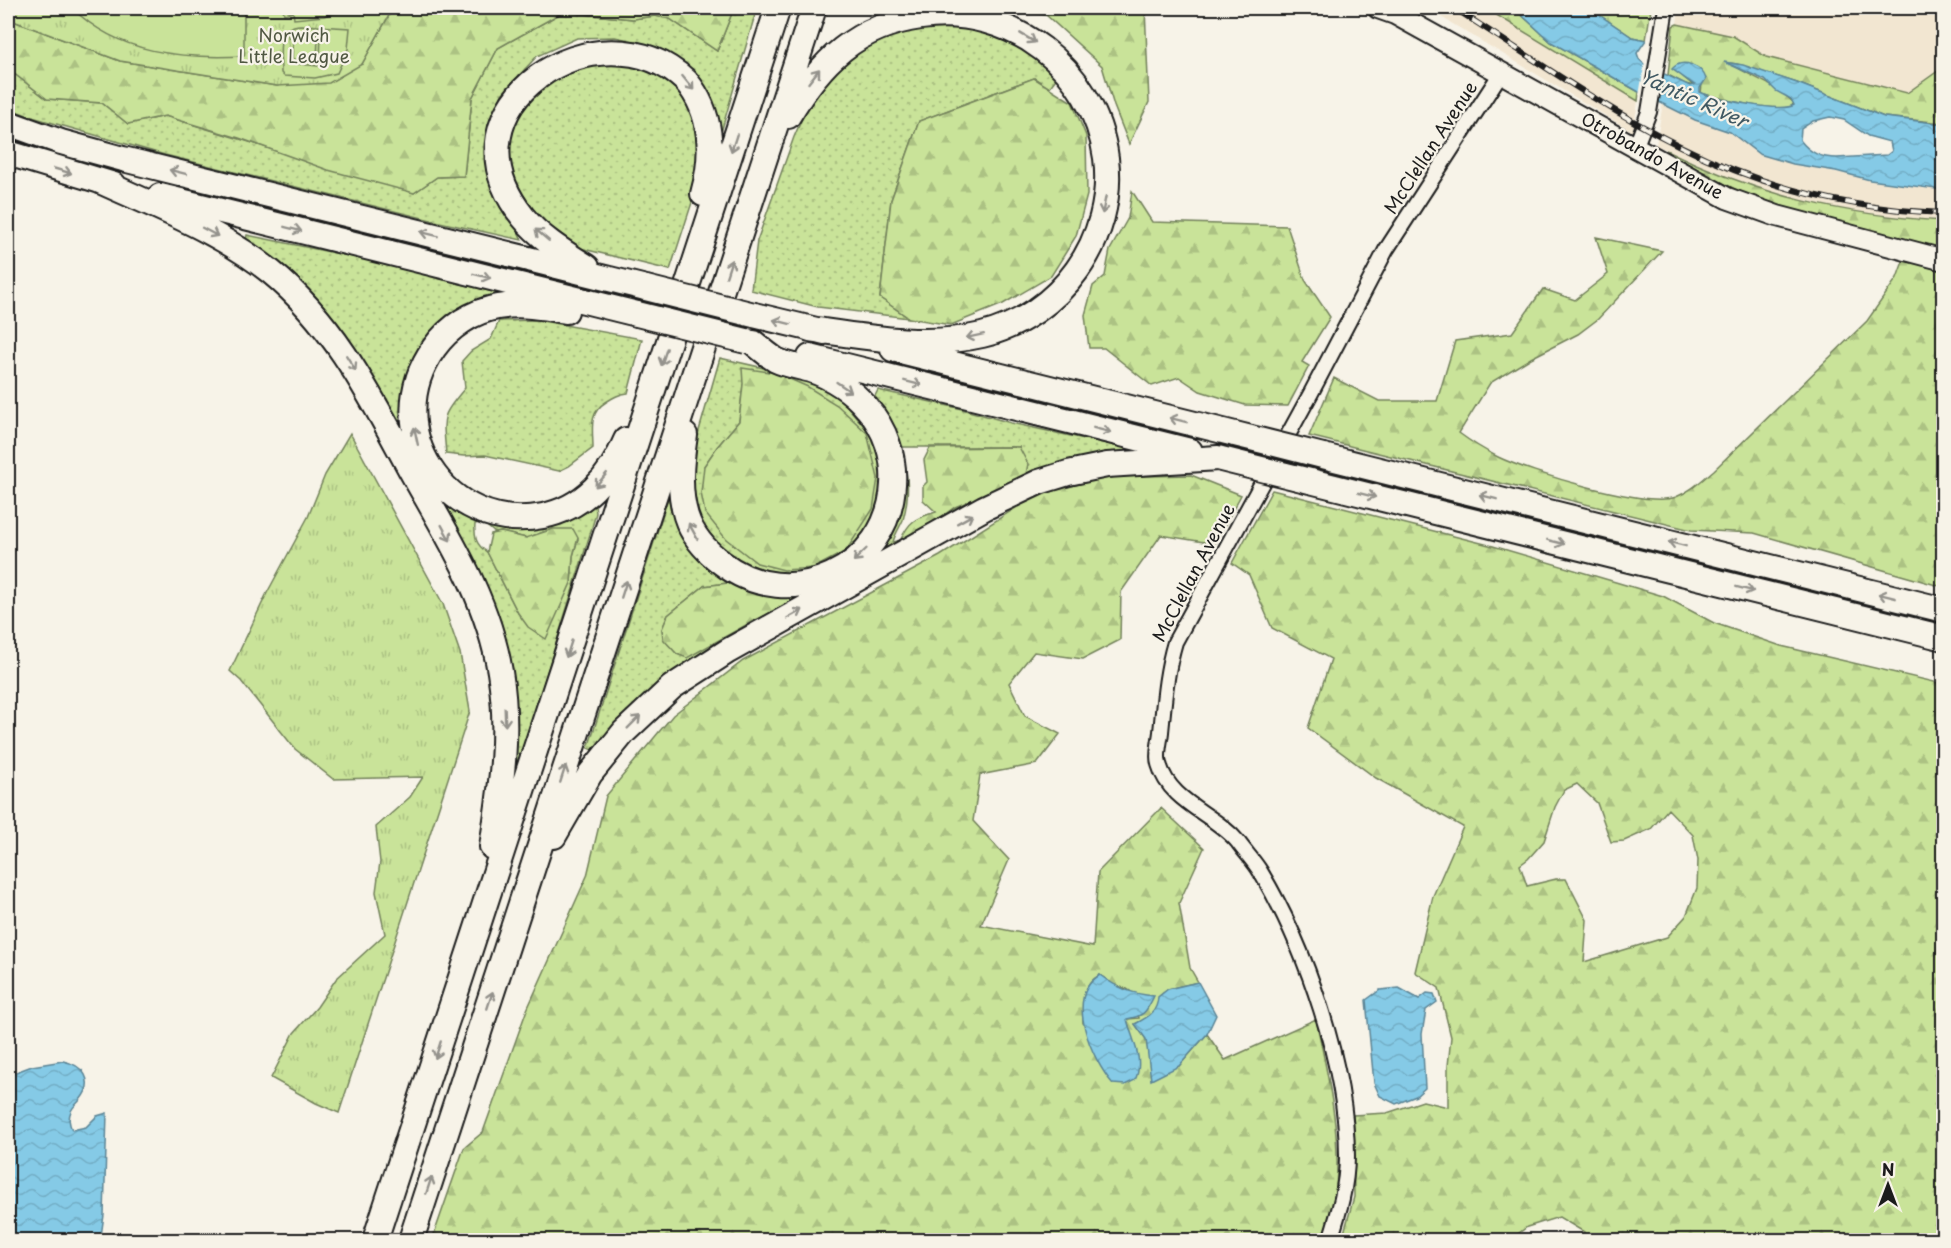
<svg xmlns="http://www.w3.org/2000/svg" width="1951" height="1248" viewBox="0 0 1951 1248" font-family="'Playpen Sans',sans-serif">
	<defs>
		<pattern id="grass-dots" width="8" height="8" patternUnits="userSpaceOnUse" patternTransform="scale(1.5)"><rect width="8" height="8" fill="#c9e399"/><path d="M2 2h.1M6 6h.1" fill="none" stroke="#acc283" stroke-width="1.8" stroke-linecap="round"/></pattern>
		<pattern id="forest-firs" width="22" height="20" patternUnits="userSpaceOnUse" patternTransform="scale(1.5)"><rect width="22" height="20" fill="#c9e399"/><path d="M5 1l3.5 6h-7zM16 11l3.5 6h-7z" fill="#acc283"/></pattern>
		<pattern id="park-tufts" width="24" height="20" patternUnits="userSpaceOnUse" patternTransform="scale(1.5)"><rect width="24" height="20" fill="#c9e399"/><path d="M3 7l-1-3M5 7V3M7 7l1-3M15 17l-1-3M17 17v-4M19 17l1-3" fill="none" stroke="#acc283"/></pattern>
		<pattern id="water-waves" width="16" height="10" patternUnits="userSpaceOnUse" patternTransform="scale(1.5)"><rect width="16" height="10" fill="#85cae6"/><path d="M0 5q4-4 8 0t8 0" fill="none" stroke="#72adc5"/></pattern>
	</defs>
	<rect width="100%" height="100%" fill="#f7f3e8"/>
	<filter id="ink" filterUnits="userSpaceOnUse"><feTurbulence type="fractalNoise" baseFrequency=".0167" numOctaves="2"/><feDisplacementMap in="SourceGraphic" scale="12" xChannelSelector="R" yChannelSelector="G"/><feConvolveMatrix kernelMatrix="1 2 1 2 8 2 1 2 1" color-interpolation-filters="sRGB"/></filter>
	<g filter="url(#ink)">
		<path fill="#f2e6d1" d="M 1426,8 L 1485,8 L 1638,101 L 1633,132 Z
			M 1679,8 L 1942,8 L 1943,71 L 1938,71 L 1907,93 L 1766,57 L 1733,36 L 1677,24 Z
			M 1663,103 L 1695,120 L 1730,132 L 1777,158 L 1793,164 L 1910,186 L 1943,190 L 1943,221 L 1874,216 L 1829,208 L 1793,199 L 1729,178 L 1656,145 Z"/>
		<path fill="url(#grass-dots)" stroke="#72805a" stroke-width="1.5" fill-rule="evenodd" d="M 734,8 L 757,8 L 720,136 L 676,62 L 647,44 L 615,37 L 577,38 L 537,56 L 502,94 L 490,131 L 509,212 L 522,240 L 435,221 L 165,155 L 32,117 L 8,108 L 8,69 L 47,99 L 102,103 L 128,124 L 165,116 L 414,193 L 437,177 L 464,176 L 472,98 L 498,48 L 563,12 L 633,19 L 655,16 L 670,19 L 717,51 Z
			M 952,23 L 1016,39 L 1058,76 L 1049,88 L 1034,78 L 919,121 L 891,200 L 880,298 L 909,318 L 818,307 L 751,290 L 757,241 L 794,137 L 811,98 L 835,67 L 861,46 L 890,33 Z
			M 581,54 L 670,75 L 698,118 L 699,181 L 670,270 L 571,246 L 544,229 L 515,187 L 508,145 L 523,96 Z
			M 247,235 L 359,258 L 505,295 L 428,344 L 412,454 L 246,240 Z
			M 537,320 L 642,339 L 628,393 C 619,394 614,397 606,402 C 588,413 593,430 593,448 L 569,466 L 559,471 L 485,455 L 464,456 L 446,454 C 443,416 440,417 465,388 L 462,361 L 471,351 L 491,339 L 499,321 Z
			M 720,358 L 799,376 L 836,393 L 873,437 L 883,469 L 880,502 L 870,530 L 850,557 L 799,578 L 751,570 L 717,547 L 697,520 L 690,485 L 692,455 ZM 743,384 L 757,563 L 704,466 L 717,447 L 739,421 Z
			M 878,390 L 958,408 L 1011,423 L 1135,450 L 1138,458 L 1123,458 L 864,566 L 891,527 L 874,398 ZM 902,447 L 1019,447 L 1017,482 C 997,490 974,497 955,507 C 935,518 916,539 893,542 C 895,534 900,527 903,520 C 911,491 907,474 902,447 Z
			M 432,482 L 474,516 L 580,510 L 595,505 L 596,513 L 591,531 L 519,762 L 514,767 L 510,705 ZM 482,522 L 495,533 L 501,532 L 526,538 L 553,529 L 578,539 L 573,556 L 571,583 L 518,613 L 487,552 C 476,545 474,537 475,524 Z
			M 670,492 L 675,496 L 679,518 L 696,551 L 721,575 L 742,583 L 786,591 L 815,586 L 819,593 L 782,615 L 718,645 L 679,671 L 608,735 L 595,751 L 588,748 ZM 728,583 L 788,594 L 803,591 L 807,596 L 771,616 L 755,620 L 687,657 L 677,654 L 664,639 L 662,629 L 668,615 L 704,586 Z"/>
		<path fill="url(#forest-firs)" stroke="#72805a" stroke-width="1.5" fill-rule="evenodd" d="M 393,8 L 734,8 L 717,51 L 670,19 L 655,16 L 633,19 L 563,12 L 498,48 L 472,98 L 464,176 L 437,177 L 414,193 L 328,170 L 239,138 L 165,116 L 128,124 L 102,103 L 47,99 L 8,69 L 8,19 L 120,61 L 277,86 L 362,64 Z
			M 1009,8 L 1145,8 L 1149,102 L 1129,144 L 1114,106 L 1102,66 L 1046,15 Z
			M 1485,8 L 1514,8 L 1551,42 L 1639,92 L 1638,101 Z
			M 1589,8 L 1651,8 L 1646,40 L 1632,37 Z
			M 1677,24 L 1733,36 L 1766,57 L 1907,93 L 1938,71 L 1943,71 L 1943,123 L 1884,117 L 1797,83 L 1737,64 L 1730,63 C 1751,78 1775,83 1794,103 L 1790,108 C 1762,109 1728,101 1701,93 L 1702,84 L 1683,77 L 1694,86 L 1685,84 L 1668,75 L 1673,26 Z
			M 1034,78 L 1072,102 L 1086,136 L 1087,195 L 1076,236 L 1051,276 L 1003,304 L 951,325 L 909,318 L 880,298 L 891,200 L 919,121 Z
			M 1666,150 C 1757,195 1842,215 1943,221 L 1943,249 L 1878,232 L 1795,213 L 1761,202 L 1681,162 Z
			M 1132,191 L 1152,222 L 1287,226 L 1305,280 L 1330,317 L 1302,362 L 1309,366 L 1288,406 L 1245,405 L 1200,391 L 1179,377 L 1152,386 L 1104,348 L 1089,348 L 1085,315 L 1093,286 L 1105,276 L 1110,250 L 1128,218 Z
			M 1596,237 L 1662,251 L 1598,319 L 1578,334 L 1531,358 L 1490,383 L 1459,433 C 1471,442 1484,450 1498,457 C 1529,472 1646,508 1676,497 C 1691,491 1702,480 1714,470 L 1867,321 L 1897,278 L 1905,256 L 1943,263 L 1943,587 L 1754,533 L 1691,530 L 1309,436 L 1334,378 L 1379,401 L 1437,401 L 1455,341 L 1512,333 L 1543,289 L 1575,300 L 1608,274 Z
			M 742,368 L 776,373 L 808,387 L 837,405 L 867,433 L 878,478 L 873,509 L 846,551 L 814,568 L 784,570 L 757,563 L 726,539 L 705,513 L 701,493 L 704,466 L 717,447 L 739,421 L 743,384 Z
			M 1019,447 L 1028,464 L 1026,474 L 1017,482 L 955,507 L 933,523 L 900,541 C 909,521 915,518 936,512 L 923,500 L 923,486 L 927,482 L 924,460 L 930,448 Z
			M 1191,475 L 1241,495 L 1212,548 L 1204,542 L 1161,535 L 1121,592 L 1120,640 L 1083,659 L 1034,652 L 1009,683 L 1025,716 L 1060,734 L 1037,764 L 980,775 L 973,821 L 1009,860 L 981,925 L 1093,947 L 1098,872 L 1161,808 L 1204,848 L 1179,903 L 1190,968 L 1198,982 L 1168,989 L 1151,1016 L 1135,1024 L 1146,1039 L 1148,1050 L 1179,1066 L 1207,1034 L 1225,1060 L 1316,1019 C 1331,1092 1350,1167 1325,1240 L 432,1240 L 464,1148 L 483,1132 L 526,1012 L 587,876 L 606,796 L 673,715 L 743,661 L 940,556 L 1033,497 L 1104,477 ZM 1100,975 L 1114,985 L 1127,989 L 1134,994 L 1139,1018 L 1127,1019 L 1131,1034 L 1083,1023 C 1083,1004 1081,985 1100,975 Z
			M 1272,490 L 1493,546 L 1663,596 L 1714,623 L 1781,646 L 1943,684 L 1943,1240 L 1583,1240 L 1584,1232 L 1559,1217 L 1527,1227 L 1510,1240 L 1342,1240 L 1354,1197 L 1353,1115 L 1387,1113 L 1423,1101 L 1448,1107 L 1448,1066 L 1451,1037 L 1439,988 L 1415,972 L 1433,896 L 1463,827 L 1376,778 L 1308,728 L 1331,659 L 1272,628 L 1249,575 L 1232,563 ZM 1577,784 L 1597,803 L 1611,842 L 1624,841 L 1651,829 L 1668,809 L 1693,835 L 1698,860 L 1697,888 L 1686,916 L 1667,937 L 1584,962 L 1587,920 L 1566,879 L 1556,879 L 1527,886 L 1520,865 L 1528,859 L 1544,841 L 1555,807 L 1564,790 Z
			M 553,529 L 573,529 L 578,538 L 573,556 L 571,583 L 546,639 L 528,627 L 518,613 L 487,552 L 491,534 L 501,532 L 526,538 Z
			M 728,583 L 760,589 L 803,591 L 807,597 L 771,616 L 755,620 L 687,658 L 677,654 L 663,639 L 662,629 L 668,615 L 704,586 Z"/>
		<path fill="url(#park-tufts)" stroke="#72805a" stroke-width="1.5" d="M 8,8 L 393,8 L 362,64 L 329,83 L 277,86 L 120,61 L 8,19 Z
			M 350,433 L 443,604 L 460,653 L 470,711 L 339,1113 L 316,1103 L 271,1078 L 294,1033 L 317,1007 L 336,979 L 385,934 L 376,892 L 380,862 L 376,827 L 410,797 L 423,777 L 333,779 L 295,749 L 241,681 L 230,671 L 267,593 L 308,517 L 325,475 Z"/>
		<path fill="#c9e399" stroke="#72805a" stroke-width="1.5" fill-rule="evenodd" d="M 72,8 L 244,8 L 244,56 C 182,59 119,54 72,8 Z
			M 283,8 L 350,8 L 324,16 L 294,19 L 293,12 L 284,14 Z
			M 301,25 L 350,28 L 348,49 L 337,73 L 315,78 L 284,76 L 281,73 C 281,53 274,26 301,25 ZM 293,31 L 299,33 L 321,35 L 320,60 L 318,66 L 290,63 L 288,35 Z
			M 298,37 L 318,37 L 317,60 L 316,62 L 297,61 L 292,58 L 293,40 Z"/>
		<path fill="url(#water-waves)" stroke="#5b8495" stroke-width="1.5" fill-rule="evenodd" d="M 1514,8 L 1589,8 L 1632,37 L 1646,40 L 1637,53 L 1639,59 L 1645,65 L 1690,86 L 1694,85 L 1672,69 C 1682,57 1702,66 1706,79 L 1700,88 L 1700,92 C 1714,99 1781,113 1794,105 L 1791,99 L 1776,91 L 1765,80 L 1724,62 L 1743,65 L 1797,83 L 1884,117 L 1943,124 L 1943,190 L 1870,180 L 1836,171 L 1793,164 L 1759,154 L 1730,132 L 1695,120 L 1639,92 L 1551,42 ZM 1830,117 L 1844,120 L 1868,136 L 1890,142 L 1892,151 L 1887,155 L 1837,158 C 1821,158 1810,153 1800,140 L 1801,129 L 1813,121 Z
			M 1100,975 C 1117,988 1132,994 1154,996 C 1146,1012 1145,1016 1127,1019 C 1132,1040 1145,1060 1135,1080 L 1125,1085 L 1113,1084 C 1092,1060 1063,996 1100,975 Z
			M 1198,982 L 1216,1015 L 1207,1034 L 1179,1066 L 1151,1080 L 1146,1039 L 1135,1024 C 1148,1017 1157,1013 1158,997 L 1168,989 Z
			M 1399,988 L 1419,999 L 1427,993 L 1434,994 L 1437,1002 L 1426,1010 L 1422,1034 L 1425,1088 L 1416,1096 L 1396,1104 L 1380,1096 L 1374,1083 L 1366,1000 L 1380,990 Z
			M 63,1061 C 83,1065 96,1081 80,1100 C 77,1104 73,1106 71,1111 C 68,1118 69,1123 72,1130 L 86,1127 L 97,1116 L 107,1113 L 104,1215 L 101,1236 L 98,1240 L 8,1240 L 8,1075 L 32,1066 Z"/>
		<path fill="#f7f3e8" d="M 1645,61 L 1665,70 L 1659,104 L 1639,95 Z"/>
		<g fill="none" stroke-linecap="round" stroke-linejoin="round">
			<g stroke="#1c1c1c" stroke-width="18">
				<path id="street" d="M 1635,148 L 1649,112 L 1666,8
					M 1330,1240 C 1339,1212 1347,1186 1347,1156 C 1347,1067 1306,947 1260,871 C 1254,861 1245,852 1238,842 C 1214,813 1170,803 1159,764 C 1156,755 1160,742 1161,732 C 1164,702 1166,672 1175,642 L 1311,393 L 1386,250 L 1501,73"/>
			</g>
			<g stroke="#1c1c1c" stroke-width="24">
				<path id="secondary" d="M 1378,8 L 1395,14 L 1727,198 L 1777,216 L 1944,260"/>
			</g>
			<g stroke="#1c1c1c" stroke-width="28">
				<path id="highway" d="M 788,116 C 821,61 856,26 921,17 C 1011,4 1094,68 1106,158 C 1116,240 1060,316 982,335 C 926,348 866,337 810,329
					M 8,123 L 61,142 L 123,159 L 646,288
					M 8,153 L 114,185
					M 100,181 C 159,208 220,231 271,272 C 337,326 373,401 413,474 C 449,538 488,599 500,672 C 510,732 501,788 492,847
					M 160,196 L 637,314
					M 587,267 C 565,253 540,238 523,217 C 434,105 599,0 686,81 C 713,113 714,155 703,194
					M 566,311 C 543,307 521,303 498,307 C 473,311 449,327 434,348 C 377,428 446,535 543,516 C 583,508 611,477 626,440
					M 754,315 L 825,332
					M 893,349 L 1235,434
					M 810,357 L 1190,451
					M 685,435 C 681,462 678,490 686,516 C 692,535 706,551 722,563 C 789,615 889,570 893,484 C 895,457 885,428 867,408 C 853,391 832,377 811,370 C 800,367 786,365 776,360 C 768,355 761,349 754,343
					M 1323,456 L 1944,610
					M 1310,481 L 1944,638
					M 554,836 L 590,774 L 624,732 L 672,687 L 728,651 L 984,508 L 1039,482 L 1068,473 L 1107,465 L 1218,458
					M 375,1240 L 778,8
					M 411,1240 L 814,8"/>
			</g>
			<use href="#street" stroke="#f7f3e8" stroke-width="14"/>
			<use href="#secondary" stroke="#f7f3e8" stroke-width="20"/>
			<use href="#highway" stroke="#f7f3e8" stroke-width="24"/>
			<g stroke="#1c1c1c" stroke-width="6">
				<path id="rail" d="M 1454,8 C 1528,55 1601,107 1680,146 C 1762,187 1852,210 1944,213"/>
			</g>
			<use href="#rail" stroke="#f7f3e8" stroke-width="4" stroke-dasharray="11" stroke-linecap="butt"/>
			<g stroke="#1c1c1c" stroke-width="28" stroke-linecap="butt">
				<path id="highway-bridge" d="M 646,288 L 754,315
					M 637,314 L 746,341
					M 1235,434 L 1323,456
					M 1221,459 L 1310,481"/>
			</g>
			<use href="#highway-bridge" stroke="#f7f3e8" stroke-width="24"/>
		</g>
		<defs><path id="oneway-shaft" d="M-6 0H5M1.5-3L5.5 0L1.5 3" fill="none" stroke-width="1.6" stroke-linecap="round" stroke-linejoin="round" transform="scale(1.5)"/></defs>
		<g stroke="#94928c">
			<use href="#oneway-shaft" transform="translate(1028 38) rotate(31)"/>
			<use href="#oneway-shaft" transform="translate(814 76) rotate(-52)"/>
			<use href="#oneway-shaft" transform="translate(688 83) rotate(51)"/>
			<use href="#oneway-shaft" transform="translate(734 143) rotate(108)"/>
			<use href="#oneway-shaft" transform="translate(63 171) rotate(16)"/>
			<use href="#oneway-shaft" transform="translate(178 172) rotate(-166)"/>
			<use href="#oneway-shaft" transform="translate(1104 205) rotate(101)"/>
			<use href="#oneway-shaft" transform="translate(293 229) rotate(14)"/>
			<use href="#oneway-shaft" transform="translate(210 232) rotate(28)"/>
			<use href="#oneway-shaft" transform="translate(429 234) rotate(-166)"/>
			<use href="#oneway-shaft" transform="translate(542 235) rotate(-140)"/>
			<use href="#oneway-shaft" transform="translate(729 268) rotate(-72)"/>
			<use href="#oneway-shaft" transform="translate(482 276) rotate(14)"/>
			<use href="#oneway-shaft" transform="translate(782 322) rotate(-166)"/>
			<use href="#oneway-shaft" transform="translate(975 336) rotate(168)"/>
			<use href="#oneway-shaft" transform="translate(664 357) rotate(108)"/>
			<use href="#oneway-shaft" transform="translate(351 363) rotate(58)"/>
			<use href="#oneway-shaft" transform="translate(913 383) rotate(14)"/>
			<use href="#oneway-shaft" transform="translate(844 387) rotate(34)"/>
			<use href="#oneway-shaft" transform="translate(1178 420) rotate(-166)"/>
			<use href="#oneway-shaft" transform="translate(1102 430) rotate(14)"/>
			<use href="#oneway-shaft" transform="translate(416 436) rotate(-102)"/>
			<use href="#oneway-shaft" transform="translate(601 480) rotate(130)"/>
			<use href="#oneway-shaft" transform="translate(1367 495) rotate(14)"/>
			<use href="#oneway-shaft" transform="translate(1488 497) rotate(-166)"/>
			<use href="#oneway-shaft" transform="translate(965 519) rotate(-29)"/>
			<use href="#oneway-shaft" transform="translate(693 531) rotate(-119)"/>
			<use href="#oneway-shaft" transform="translate(446 533) rotate(61)"/>
			<use href="#oneway-shaft" transform="translate(1556 542) rotate(14)"/>
			<use href="#oneway-shaft" transform="translate(1677 544) rotate(-166)"/>
			<use href="#oneway-shaft" transform="translate(860 555) rotate(136)"/>
			<use href="#oneway-shaft" transform="translate(624 589) rotate(-72)"/>
			<use href="#oneway-shaft" transform="translate(1745 589) rotate(14)"/>
			<use href="#oneway-shaft" transform="translate(1887 596) rotate(-166)"/>
			<use href="#oneway-shaft" transform="translate(795 614) rotate(-29)"/>
			<use href="#oneway-shaft" transform="translate(569 649) rotate(108)"/>
			<use href="#oneway-shaft" transform="translate(505 717) rotate(88)"/>
			<use href="#oneway-shaft" transform="translate(634 722) rotate(-45)"/>
			<use href="#oneway-shaft" transform="translate(563 774) rotate(-72)"/>
			<use href="#oneway-shaft" transform="translate(490 1000) rotate(-72)"/>
			<use href="#oneway-shaft" transform="translate(438 1050) rotate(108)"/>
			<use href="#oneway-shaft" transform="translate(429 1185) rotate(-72)"/>
		</g>
	</g>
	<g text-anchor="middle" stroke-width="4.5" stroke-linejoin="round" paint-order="stroke">
		<g font-size="18" fill="#505842" stroke="#f7f3e8">
			<text x="294" y="42">Norwich<tspan x="294" dy="21">Little League</tspan></text>
		</g>
		<g font-size="18" fill="#1c1c1c" stroke="#f7f3e8">
			<text transform="translate(1431 148) rotate(-57)" y="6">McClellan Avenue</text>
			<text transform="translate(1652 156) rotate(29)" y="6">Otrobando Avenue</text>
			<text transform="translate(1194 573) rotate(-62)" y="6">McClellan Avenue</text>
		</g>
		<g font-size="20" font-style="italic" fill="#415963" stroke="#f7f3e8">
			<text transform="translate(1694 99) rotate(24)" y="7">Yantic River</text>
		</g>
	</g>
	<rect width="1951" height="1248" fill="none" stroke="#f7f3e8" stroke-width="30"/>
	<rect x="15" y="15" width="1921" height="1218" fill="none" stroke="#1c1c1c" stroke-width="2" filter="url(#ink)"/>
	<g transform="translate(1888 1185)" stroke="#f7f3e8" stroke-width="4.5" paint-order="stroke">
	<path d="M0-4.5L10 22L0 15L-10 22Z" fill="#1c1c1c"/>
	<text y="-9" font-size="16" font-weight="bold" text-anchor="middle" fill="#1c1c1c">N</text>
	</g>
</svg>
